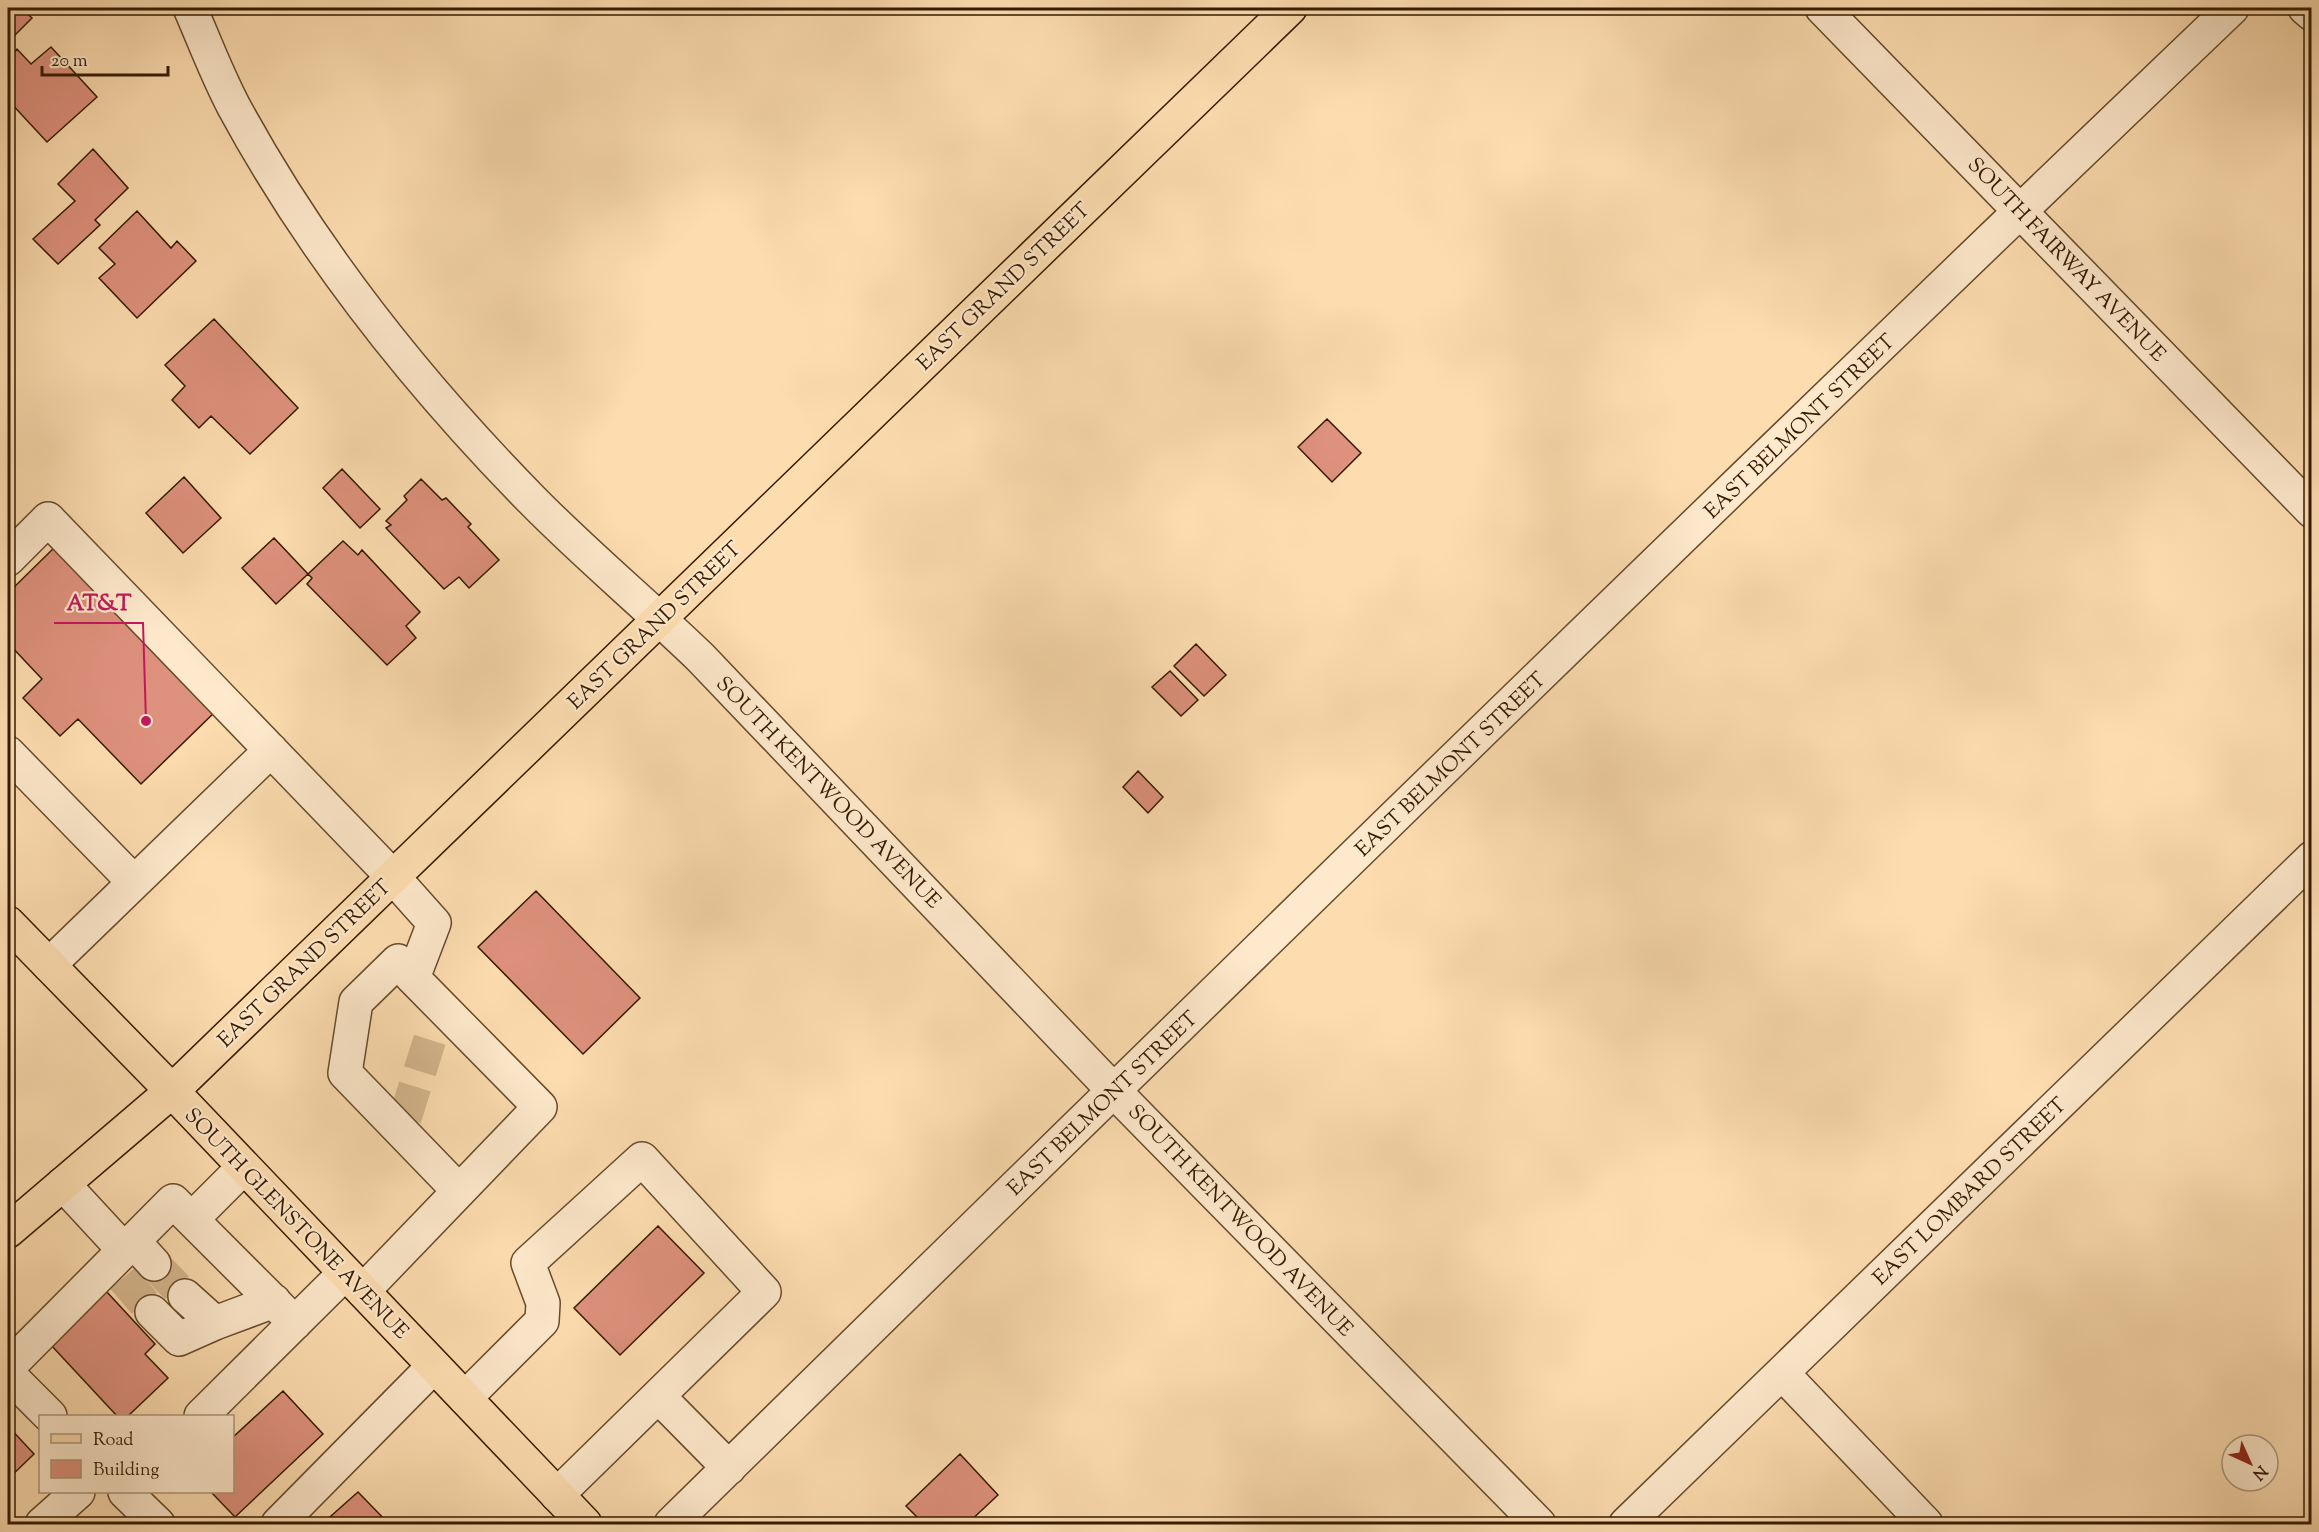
<svg xmlns="http://www.w3.org/2000/svg" width="2319" height="1532" viewBox="0 0 2319 1532" font-family="'Sorts Mill Goudy',serif">
	<rect width="100%" height="100%" fill="#fdddb0"/>
	<filter id="stains"><feTurbulence type="fractalNoise" baseFrequency=".00333" numOctaves="4"/><feColorMatrix values="0 0 0 0 .2 0 0 0 0 .09 0 0 0 0 .02 0 0 0 .5 -.17"/></filter>
	<radialGradient id="worn" r=".72"><stop offset=".6" stop-color="#630" stop-opacity="0"/><stop offset="1" stop-color="#630" stop-opacity=".3"/></radialGradient>
	<path fill="#de917d" stroke="#341a00" stroke-width="1.5" d="M 8,8 L 21,8 L 32,18 L 8,42 Z
		M 51,47 L 97,97 L 47,142 L 8,100 L 8,59 L 17,49 L 31,64 Z
		M 93,149 L 128,188 L 95,220 L 100,225 L 58,264 L 33,239 L 75,201 L 58,184 Z
		M 137,211 L 171,248 L 177,241 L 196,261 L 137,318 L 99,278 L 115,264 L 99,248 Z
		M 214,319 L 298,408 L 250,454 L 211,416 L 199,428 L 172,400 L 185,386 L 165,365 Z
		M 1327,419 L 1361,453 L 1332,482 L 1298,447 Z
		M 342,469 L 380,509 L 360,528 L 323,488 Z
		M 184,477 L 221,518 L 183,553 L 146,513 Z
		M 421,479 L 442,500 L 446,498 L 471,524 L 468,527 L 499,560 L 469,588 L 459,577 L 444,589 L 386,528 L 391,525 L 386,521 L 407,500 L 404,496 Z
		M 274,538 L 308,574 L 276,604 L 242,568 Z
		M 61,541 L 220,707 L 141,784 L 78,719 L 60,736 L 23,698 L 42,679 L 8,643 L 8,593 Z
		M 343,541 L 358,555 L 362,550 L 420,612 L 406,626 L 416,638 L 387,665 L 307,584 L 312,578 L 308,574 Z
		M 1196,644 L 1226,675 L 1204,696 L 1174,666 Z
		M 1170,671 L 1198,700 L 1181,716 L 1152,687 Z
		M 1138,771 L 1163,797 L 1148,813 L 1123,787 Z
		M 536,891 L 640,998 L 583,1054 L 478,947 Z
		M 658,1226 L 704,1273 L 620,1355 L 574,1308 Z
		M 106,1291 L 155,1344 L 145,1354 L 168,1378 L 128,1416 L 117,1416 L 50,1344 Z
		M 283,1391 L 323,1434 L 235,1517 L 211,1492 L 232,1492 L 232,1438 Z
		M 8,1426 L 34,1454 L 8,1479 Z
		M 960,1454 L 998,1495 L 967,1524 L 924,1524 L 906,1506 Z
		M 358,1492 L 389,1524 L 322,1524 Z"/>
	<g fill="none" stroke-linecap="round" stroke-linejoin="round">
		<path stroke="#d5b68d" stroke-width="33" stroke-dasharray="33 16" stroke-linecap="butt" d="M 405,1118 L 432,1033
			M 154,1264 L 185,1296
			M 123,1278 L 152,1312"/>
		<g stroke="#664b2c" stroke-width="36">
			<path id="minor" d="M 190,8 C 204,40 217,75 234,107 C 312,251 417,383 532,500 C 586,555 645,604 701,658 L 1114,1091 L 1539,1524
				M 1822,8 L 2312,511
				M 2305,8 L 2312,14
				M 8,559 L 48,519 L 393,877 L 434,923 L 413,978 L 540,1107 L 363,1291
				M 8,753 L 134,882
				M 49,965 L 271,750
				M 413,978 L 398,961 L 356,1002 L 345,1073 L 459,1191
				M 63,1184 L 124,1250
				M 192,1219 L 244,1167
				M 133,1241 L 154,1264
				M 185,1296 L 215,1323 L 274,1301
				M 152,1312 L 179,1339 L 215,1323
				M 8,1367 L 173,1201 L 295,1323
				M 1782,1373 L 1926,1524
				M 8,1374 L 50,1416
				M 658,1396 L 729,1468
				M 465,1398 L 542,1321 L 543,1303 L 528,1263 L 642,1159 L 764,1292 L 557,1495
				M 201,1416 L 345,1273
				M 125,1492 L 158,1524
				M 42,1524 L 78,1492
				M 278,1524 L 434,1366
				M 671,1524 C 1189,1016 1708,509 2232,8
				M 1626,1524 L 2312,858"/>
		</g>
		<g stroke="#341a00" stroke-width="36">
			<path id="major" d="M 8,923 L 172,1091 L 585,1524
				M 8,1231 L 172,1091 L 1290,8"/>
		</g>
		<use href="#minor" stroke="#fee9cc" stroke-width="33"/>
		<use href="#major" stroke="#fdddb0" stroke-width="33"/>
	</g>
	<g text-anchor="middle" stroke-width="4.5" stroke-linejoin="round" paint-order="stroke">
		<g font-size="21" fill="#341a00" stroke="#fee9cc">
			<text transform="translate(2067 259) rotate(46)" y="7">SOUTH FAIRWAY AVENUE</text>
			<text transform="translate(1003 286) rotate(-44)" y="7">EAST GRAND STREET</text>
			<text transform="translate(1799 426) rotate(-44)" y="7">EAST BELMONT STREET</text>
			<text transform="translate(654 625) rotate(-44)" y="7">EAST GRAND STREET</text>
			<text transform="translate(1450 764) rotate(-44)" y="7">EAST BELMONT STREET</text>
			<text transform="translate(829 792) rotate(46)" y="7">SOUTH KENTWOOD AVENUE</text>
			<text transform="translate(304 963) rotate(-44)" y="7">EAST GRAND STREET</text>
			<text transform="translate(1102 1103) rotate(-44)" y="7">EAST BELMONT STREET</text>
			<text transform="translate(1969 1191) rotate(-44)" y="7">EAST LOMBARD STREET</text>
			<text transform="translate(1241 1220) rotate(46)" y="7">SOUTH KENTWOOD AVENUE</text>
			<text transform="translate(297 1223) rotate(46)" y="7">SOUTH GLENSTONE AVENUE</text>
		</g>
	</g>
	<path fill="none" stroke="#c2185b" stroke-width="2" d="M146 721L143 623H54"/>
	<circle fill="#c2185b" stroke="#fee9cc" stroke-width="2" cx="146" cy="721" r="6"/>
	<g font-size="22" text-anchor="middle" font-weight="bold" fill="#c2185b" stroke="#fee9cc" stroke-width="4.5" stroke-linejoin="round" paint-order="stroke">
		<text x="99" y="610">AT&amp;T</text>
	</g>
	<rect width="2319" height="1532" fill="none" stroke="#fdddb0" stroke-width="30"/>
	<rect x="9" y="9" width="2301" height="1514" fill="none" stroke="#341a00" stroke-width="3"/>
	<rect x="15" y="15" width="2289" height="1502" fill="none" stroke="#341a00" stroke-width="1.5"/>
	<rect x="39" y="1415" width="195" height="78" fill="#fee9cc" stroke="#ad967a" stroke-width="1.5"/>
	<rect x="51" y="1434" width="30" height="9" fill="#fdddb0" stroke="#ad967a" stroke-width="1.5"/>
	<text x="93" y="1445" font-size="18" fill="#341a00">Road</text>
	<rect x="51" y="1460" width="30" height="18" fill="#de917d" stroke="#ad967a" stroke-width="1.5"/>
	<text x="93" y="1475" font-size="18" fill="#341a00">Building</text>
	<g transform="translate(2250 1463) rotate(135)"><circle r="28" fill="#fee9cc" stroke="#ad967a" stroke-width="1.5"/>
	<path d="M0-4.5L10 22L0 15L-10 22Z" fill="#8f2418"/>
	<text y="-9" font-size="16" font-weight="bold" text-anchor="middle" fill="#341a00">N</text>
	</g>
	<path d="M42 66v9h126v-9" fill="none" stroke="#341a00" stroke-width="3"/>
	<text x="51" y="66" font-size="18" fill="#341a00" stroke="#fee9cc" stroke-width="4.5" paint-order="stroke">20 m</text>
	<rect width="100%" height="100%" filter="url(#stains)"/>
	<rect width="100%" height="100%" fill="url(#worn)"/>
</svg>
